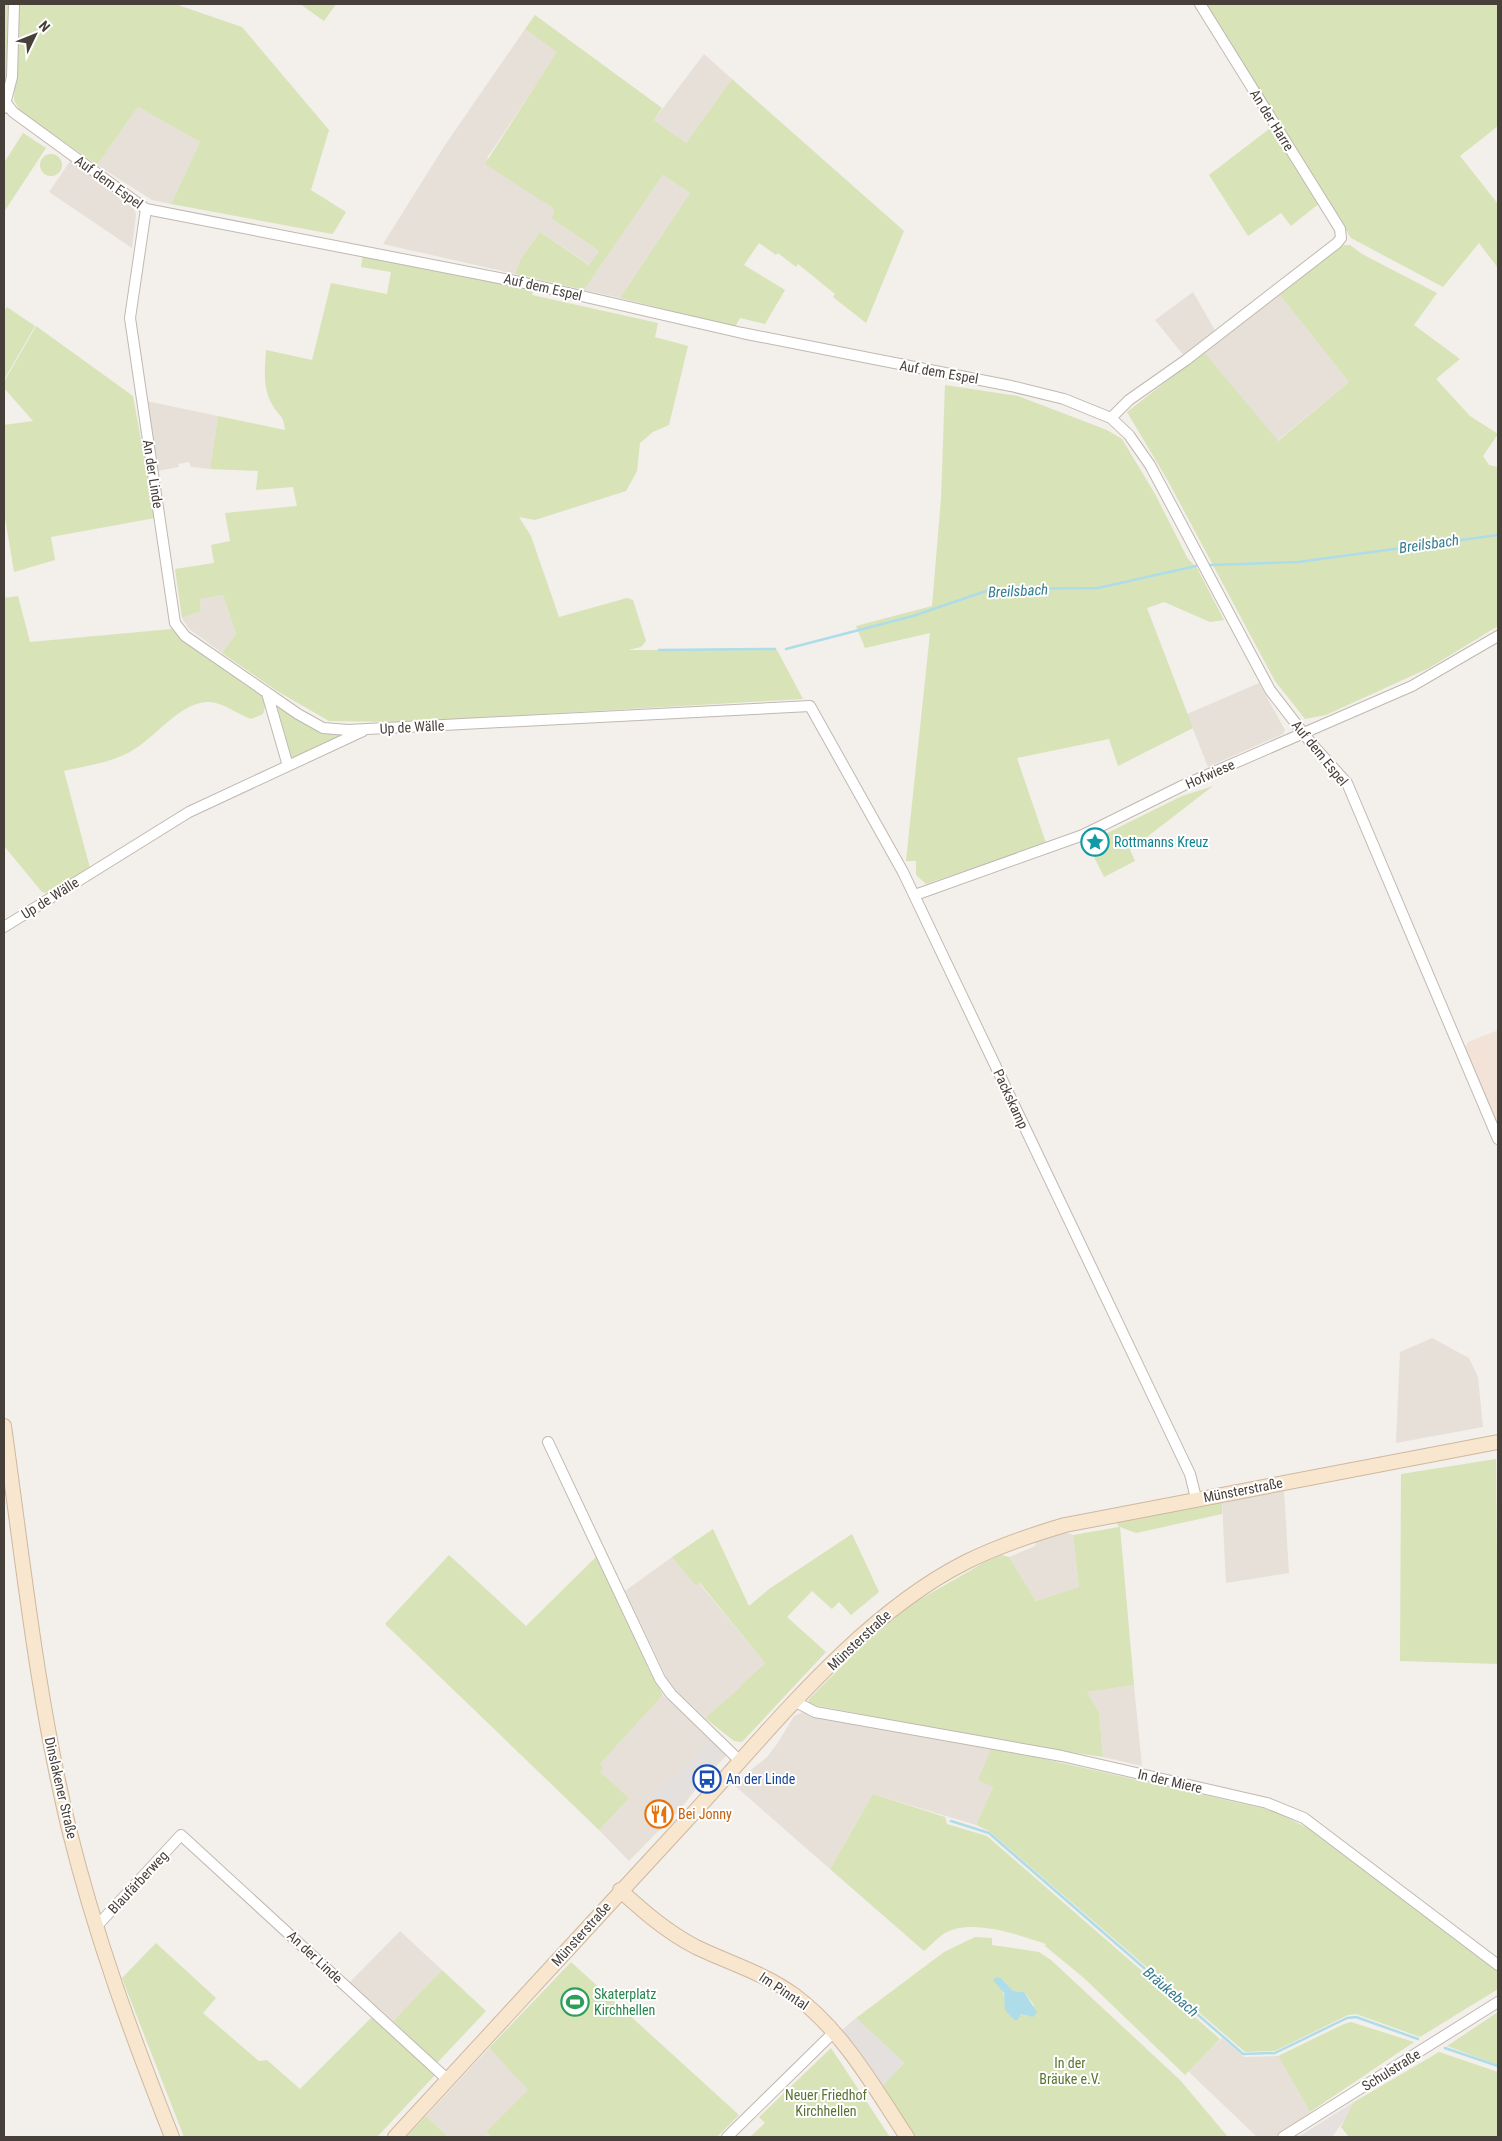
<svg xmlns="http://www.w3.org/2000/svg" width="1502" height="2141" viewBox="0 0 1502 2141" font-family="'Roboto Condensed',sans-serif">
	<rect width="100%" height="100%" fill="#f3efea"/>
	<path fill="#e7e0d9" d="M 525,29 L 558,52 L 487,158 L 523,187 L 553,208 L 554,213 L 551,218 L 599,251 L 590,265 L 540,232 L 520,260 L 515,274 L 383,244 L 445,145 Z
		M 704,54 L 732,79 L 686,143 L 654,120 Z
		M 138,107 L 200,142 L 171,204 L 152,200 L 97,165 Z
		M 70,161 L 131,203 L 136,214 L 132,248 L 49,192 Z
		M 663,175 L 690,193 L 620,298 L 584,290 Z
		M 1193,292 L 1216,332 L 1185,357 L 1155,320 Z
		M 1279,294 L 1349,382 L 1277,441 L 1204,352 Z
		M 146,401 L 218,416 L 210,469 L 191,467 L 189,462 L 178,464 L 179,467 L 157,471 Z
		M 223,595 L 236,634 L 222,653 L 189,629 L 182,618 L 201,611 L 200,599 Z
		M 1259,683 L 1285,730 L 1283,734 L 1208,767 L 1187,714 Z
		M 1432,1338 L 1469,1358 L 1478,1377 L 1483,1427 L 1396,1443 L 1400,1352 Z
		M 1284,1491 L 1289,1573 L 1226,1583 L 1222,1502 Z
		M 1066,1532 L 1073,1535 L 1079,1587 L 1036,1601 L 1009,1557 L 1035,1546 L 1036,1541 Z
		M 672,1557 L 696,1586 L 699,1583 L 765,1663 L 740,1686 L 742,1687 L 705,1718 L 670,1685 L 625,1591 Z
		M 1134,1685 L 1142,1766 L 1103,1757 L 1099,1712 L 1087,1692 Z
		M 663,1695 L 727,1755 L 702,1781 L 682,1807 L 629,1861 L 599,1830 L 628,1798 L 599,1772 L 600,1764 Z
		M 803,1712 L 992,1747 L 993,1787 L 976,1825 L 873,1794 L 830,1869 L 733,1784 L 767,1757 L 777,1744 L 794,1716 Z
		M 400,1931 L 442,1970 L 393,2021 L 350,1982 Z
		M 1222,2038 L 1244,2057 L 1278,2056 L 1311,2114 L 1274,2137 L 1257,2137 L 1188,2071 Z
		M 489,2048 L 529,2090 L 486,2133 L 491,2137 L 448,2137 L 426,2116 Z"/>
	<path fill="#f3e2d8" d="M 1498,1030 L 1498,1128 L 1465,1049 L 1468,1042 Z"/>
	<path fill="#e6e1df" d="M 1354,2102 L 1349,2114 L 1332,2137 L 1298,2137 Z"/>
	<path fill="#d8e3b8" fill-rule="evenodd" d="M 4,4 L 11,4 L 8,88 L 4,92 Z
		M 18,4 L 175,4 L 242,27 L 329,130 L 311,190 L 346,212 L 334,232 L 332,234 L 171,204 L 200,142 L 138,107 L 97,165 L 20,111 L 14,100 Z
		M 300,4 L 336,4 L 324,21 Z
		M 1205,4 L 1498,4 L 1498,126 L 1460,156 L 1498,204 L 1498,268 L 1479,243 L 1443,287 L 1351,238 Z
		M 535,15 L 662,108 L 654,120 L 686,143 L 732,79 L 904,231 L 866,323 L 833,297 L 835,294 L 798,264 L 796,267 L 778,253 L 776,255 L 759,243 L 744,265 L 785,290 L 765,324 L 740,318 L 735,327 L 620,298 L 690,193 L 663,175 L 584,290 L 515,274 L 520,260 L 540,232 L 589,265 L 599,251 L 551,218 L 554,213 L 553,208 L 485,164 L 557,52 L 525,29 Z
		M 1273,126 L 1321,202 L 1291,226 L 1281,213 L 1248,236 L 1209,175 Z
		M 23,133 L 46,148 L 4,212 L 4,163 Z
		M40 165a11 11 0 1 1 22 0a11 11 0 1 1-22 0Z
		M 1344,245 L 1350,245 L 1362,254 L 1437,293 L 1414,325 L 1460,359 L 1436,379 L 1470,416 L 1498,434 L 1483,456 L 1489,465 L 1498,467 L 1498,626 L 1429,668 L 1326,715 L 1305,719 L 1275,681 L 1168,481 L 1127,412 L 1204,352 L 1278,441 L 1349,382 L 1279,294 Z
		M 363,254 L 534,290 L 532,295 L 658,323 L 655,337 L 688,346 L 669,425 L 653,432 L 640,443 L 637,471 L 626,491 L 535,520 L 519,517 L 531,536 L 559,617 L 627,598 L 633,600 L 646,641 L 641,647 L 628,650 L 777,650 L 803,699 L 403,722 L 329,721 L 277,691 L 222,653 L 236,634 L 223,595 L 200,599 L 201,611 L 182,618 L 175,569 L 214,563 L 211,545 L 230,541 L 225,513 L 297,506 L 293,487 L 256,490 L 258,471 L 210,469 L 218,416 L 285,430 C 283,413 280,418 273,406 C 262,388 265,370 266,350 L 312,360 L 331,283 L 387,294 L 391,272 L 361,267 Z
		M 7,307 L 35,326 L 4,380 L 4,312 Z
		M 36,326 L 133,396 L 155,518 L 51,537 L 55,560 L 14,572 L 4,511 L 4,425 L 33,421 L 4,388 L 4,382 Z
		M 945,385 L 1018,396 L 1107,430 L 1122,439 L 1155,494 L 1188,559 L 1197,568 L 1224,620 L 1210,622 L 1164,602 L 1147,608 L 1193,728 L 1118,766 L 1109,739 L 1017,758 L 1046,843 L 926,884 L 916,875 L 916,861 L 906,861 L 930,633 L 865,648 L 856,626 L 932,606 L 941,499 Z
		M 18,596 L 30,642 L 172,629 L 183,641 L 261,695 L 266,702 L 263,714 L 251,719 C 237,714 223,702 208,702 C 179,702 154,740 128,753 C 108,763 85,766 64,771 L 90,868 L 50,894 L 42,892 L 4,846 L 4,598 Z
		M 277,706 L 317,728 L 345,736 L 292,759 Z
		M 1213,786 L 1130,850 L 1135,861 L 1104,877 L 1087,843 L 1182,796 Z
		M 1496,1459 L 1498,1664 L 1400,1661 L 1401,1474 Z
		M 1222,1502 L 1222,1514 L 1136,1533 L 1120,1527 L 1134,1685 L 1087,1692 L 1099,1712 L 1103,1757 L 1030,1746 L 808,1704 L 809,1699 L 864,1644 L 912,1604 L 985,1562 L 1002,1555 L 1009,1557 L 1036,1601 L 1079,1587 L 1073,1535 L 1119,1527 L 1115,1520 Z
		M 713,1529 L 749,1606 L 769,1589 L 852,1534 L 879,1592 L 851,1615 L 839,1602 L 832,1609 L 812,1591 L 787,1617 L 826,1652 L 742,1742 L 734,1741 L 705,1718 L 741,1687 L 740,1686 L 765,1663 L 700,1583 L 696,1586 L 672,1557 Z
		M 599,1554 L 648,1668 L 663,1695 L 600,1764 L 603,1768 L 600,1772 L 629,1798 L 599,1830 L 385,1624 L 449,1555 L 526,1626 Z
		M 992,1747 L 1274,1811 L 1308,1828 L 1498,1970 L 1498,1989 L 1420,2037 L 1356,2014 L 1348,2015 L 1275,2051 L 1245,2052 L 989,1831 L 976,1825 L 993,1787 L 978,1780 Z
		M 873,1794 L 945,1817 L 947,1824 L 987,1836 L 1220,2039 L 1185,2075 L 1084,1978 L 1045,1946 L 1046,1944 C 1019,1935 972,1918 945,1933 C 937,1938 930,1946 924,1951 L 830,1869 Z
		M 975,1937 L 992,1938 L 992,1945 L 1039,1952 L 1051,1960 L 1180,2080 L 1228,2137 L 916,2137 L 881,2087 L 904,2063 L 856,2018 L 944,1952 ZM 996,1977 L 1001,1978 L 1013,1991 L 1024,1992 L 1034,2005 L 1029,2016 L 1021,2014 L 1014,2020 C 1003,2008 1007,2005 1003,1993 C 1002,1988 998,1982 996,1977 Z
		M 156,1943 L 216,1998 L 203,2013 L 259,2061 L 267,2060 L 300,2089 L 373,2016 L 435,2075 L 377,2137 L 184,2137 L 122,1978 Z
		M 571,1962 L 739,2115 L 717,2137 L 491,2137 L 486,2132 L 528,2090 L 489,2048 Z
		M 442,1970 L 486,2011 L 437,2063 L 393,2021 Z
		M 1498,2012 L 1498,2065 L 1447,2046 Z
		M 1351,2022 L 1414,2042 L 1310,2112 L 1278,2056 L 1344,2024 Z
		M 831,2048 L 890,2137 L 750,2137 L 765,2123 L 759,2117 Z
		M 1439,2052 L 1498,2072 L 1498,2137 L 1349,2137 L 1341,2127 L 1354,2102 Z
		M 426,2116 L 448,2137 L 406,2137 Z"/>
	<path fill="#e3e0de" d="M 711,1739 L 723,1752 L 668,1816 L 649,1798 L 671,1777 L 677,1776 Z
		M 856,2018 L 904,2063 L 881,2087 L 841,2031 Z"/>
	<path fill="#aedde9" d="M 996,1977 L 1001,1978 L 1013,1991 L 1024,1992 L 1037,2012 L 1033,2017 L 1021,2014 L 1018,2020 L 1014,2020 L 1005,2010 L 1004,1993 L 993,1980 Z"/>
	<g fill="none" stroke-linecap="round" stroke-linejoin="round">
		<path stroke="#aedde9" stroke-width="2.5" d="M 1210,565 L 1298,562 L 1498,535
			M 786,649 L 913,616 L 992,589 L 1098,588 L 1196,566
			M 659,650 L 775,649
			M 951,1821 L 989,1833 L 1243,2054 L 1275,2053 L 1347,2018 L 1356,2017 L 1418,2039
			M 1445,2048 L 1498,2066"/>
		<g stroke="#c1b8b1" stroke-width="12">
			<path id="street" d="M 4,100 L 13,112 L 146,209 L 525,283 L 742,333 L 1011,386 L 1064,399 L 1111,418 L 1129,435 L 1150,465 L 1270,690 L 1311,743 L 1347,783 L 1498,1139
				M 4,108 L 12,77 L 14,4
				M 146,209 L 130,318 L 175,623 L 185,636 L 298,714 L 323,728 L 348,730 L 810,706 L 903,872 L 1190,1474 L 1196,1498
				M 1111,418 L 1129,400 L 1186,360 L 1337,243 L 1341,238 L 1340,229 L 1200,4
				M 267,693 L 288,766
				M 915,895 L 1083,835 L 1184,785 L 1412,686 L 1498,636
				M 4,927 L 189,812 L 363,731
				M 548,1442 L 660,1679 L 671,1694 L 741,1762
				M 796,1702 L 815,1712 L 1062,1756 L 1267,1803 L 1304,1818 L 1498,1965
				M 95,1928 L 181,1835 L 448,2080
				M 727,2137 L 834,2032
				M 1283,2137 L 1498,2002"/>
		</g>
		<g stroke="#ceb89f" stroke-width="16">
			<path id="secondary" d="M 4,1426 C 23,1561 37,1697 69,1829 C 95,1935 132,2036 172,2137
				M 620,1890 C 644,1912 667,1932 696,1947 C 729,1963 764,1973 794,1995 C 843,2031 874,2087 907,2137
				M 395,2137 C 492,2032 589,1926 686,1821 C 768,1733 857,1617 966,1562 C 998,1546 1031,1535 1065,1525 L 1498,1442"/>
		</g>
		<use href="#street" stroke="#fff" stroke-width="10"/>
		<use href="#secondary" stroke="#f9e6cf" stroke-width="14"/>
	</g>
	<defs>
		<g id="sight-ring" transform="scale(1.4375)"><circle r="9.5" fill="#fff" stroke="#0f9aa8" stroke-width="1.5"/><path d="M0-6L1.8-2.2L6-1.7L2.9 1.2L3.7 5.4L0 3.3L-3.7 5.4L-2.9 1.2L-6-1.7L-1.8-2.2Z" fill="#0f9aa8"/></g>
		<g id="bus-ring" transform="scale(1.4375)"><circle r="9.5" fill="#fff" stroke="#1a4fb4" stroke-width="1.5"/><path d="M-5-6H5V4H4V6H2V4H-2V6H-4V4H-5ZM-3.5-4V0h7V-4ZM-3.5 1.2v1.5H-2V1.2ZM2 1.2v1.5H3.5V1.2Z" fill="#1a4fb4"/></g>
		<g id="restaurant-ring" transform="scale(1.4375)"><circle r="9.5" fill="#fff" stroke="#e8710a" stroke-width="1.5"/><path d="M-5-6h1v4h1v-4h1v4h1v-4h1v5L-1.5 .5V6h-2V.5L-5-1ZM5-6V6H3V1.5H1.5Q1.5-4 5-6Z" fill="#e8710a"/></g>
		<g id="stadium-ring" transform="scale(1.4375)"><circle r="9.5" fill="#fff" stroke="#2e9e5b" stroke-width="1.5"/><path d="M0-5a6.5 5 0 1 0 0 10a6.5 5 0 1 0 0-10ZM-3.5-1.8h7v3.6h-7Z" fill="#2e9e5b"/></g>
	</defs>
	<g fill-rule="evenodd">
		<use href="#sight-ring" x="1095" y="842"/>
		<use href="#bus-ring" x="707" y="1779"/>
		<use href="#restaurant-ring" x="659" y="1814"/>
		<use href="#stadium-ring" x="575" y="2002"/>
	</g>
	<g text-anchor="middle" stroke-width="4" stroke-linejoin="round" paint-order="stroke">
		<g font-size="14" fill="#473f39" stroke="#fff">
			<text transform="translate(1272 120) rotate(58)" y="5">An der Harre</text>
			<text transform="translate(109 182) rotate(36)" y="5">Auf dem Espel</text>
			<text transform="translate(543 287) rotate(13)" y="5">Auf dem Espel</text>
			<text transform="translate(939 372) rotate(10)" y="5">Auf dem Espel</text>
			<text transform="translate(153 474) rotate(81)" y="5">An der Linde</text>
			<text transform="translate(412 727) rotate(-3)" y="5">Up de Wälle</text>
			<text transform="translate(1320 753) rotate(51)" y="5">Auf dem Espel</text>
			<text transform="translate(1210 774) rotate(-24)" y="5">Hofwiese</text>
			<text transform="translate(50 898) rotate(-32)" y="5">Up de Wälle</text>
			<text transform="translate(1011 1099) rotate(65)" y="5">Packskamp</text>
			<text transform="translate(1243 1490) rotate(-11)" y="5">Münsterstraße</text>
			<text transform="translate(859 1640) rotate(-43)" y="5">Münsterstraße</text>
			<text transform="translate(1170 1781) rotate(13)" y="5">In der Miere</text>
			<text transform="translate(61 1788) rotate(77)" y="5">Dinslakener Straße</text>
			<text transform="translate(138 1882) rotate(-47)" y="5">Blaufärberweg</text>
			<text transform="translate(581 1934) rotate(-48)" y="5">Münsterstraße</text>
			<text transform="translate(315 1957) rotate(43)" y="5">An der Linde</text>
			<text transform="translate(784 1991) rotate(34)" y="5">Im Pinntal</text>
			<text transform="translate(1391 2070) rotate(-32)" y="5">Schulstraße</text>
		</g>
		<g font-size="14" fill="#0d838f" stroke="#fff" text-anchor="start">
			<text x="1114" y="847">Rottmanns Kreuz</text>
		</g>
		<g font-size="14" fill="#164399" stroke="#fff" text-anchor="start">
			<text x="726" y="1784">An der Linde</text>
		</g>
		<g font-size="14" fill="#c56008" stroke="#fff" text-anchor="start">
			<text x="678" y="1819">Bei Jonny</text>
		</g>
		<g font-size="14" fill="#27864d" stroke="#fff" text-anchor="start">
			<text x="594" y="1999">Skaterplatz<tspan x="594" dy="16">Kirchhellen</tspan></text>
		</g>
		<g font-size="14" fill="#587332" stroke="#fff">
			<text x="1070" y="2068">In der<tspan x="1070" dy="16">Bräuke e.V.</tspan></text>
			<text x="826" y="2100">Neuer Friedhof<tspan x="826" dy="16">Kirchhellen</tspan></text>
		</g>
		<g font-size="15" font-style="italic" fill="#367d91" stroke="#fff">
			<text transform="translate(1429 544) rotate(-8)" y="5">Breilsbach</text>
			<text transform="translate(1018 591) rotate(-3)" y="5">Breilsbach</text>
			<text transform="translate(1171 1992) rotate(41)" y="5">Bräukebach</text>
		</g>
	</g>
	<rect width="1502" height="2141" fill="none" stroke="#473f39" stroke-width="10"/>
	<g transform="translate(35 35) rotate(47)" stroke="#ffffff" stroke-width="4" paint-order="stroke">
	<path d="M0-4L9 19L0 12L-9 19Z" fill="#473f39"/>
	<text y="-8" font-size="14" font-weight="bold" text-anchor="middle" fill="#473f39">N</text>
	</g>
</svg>
